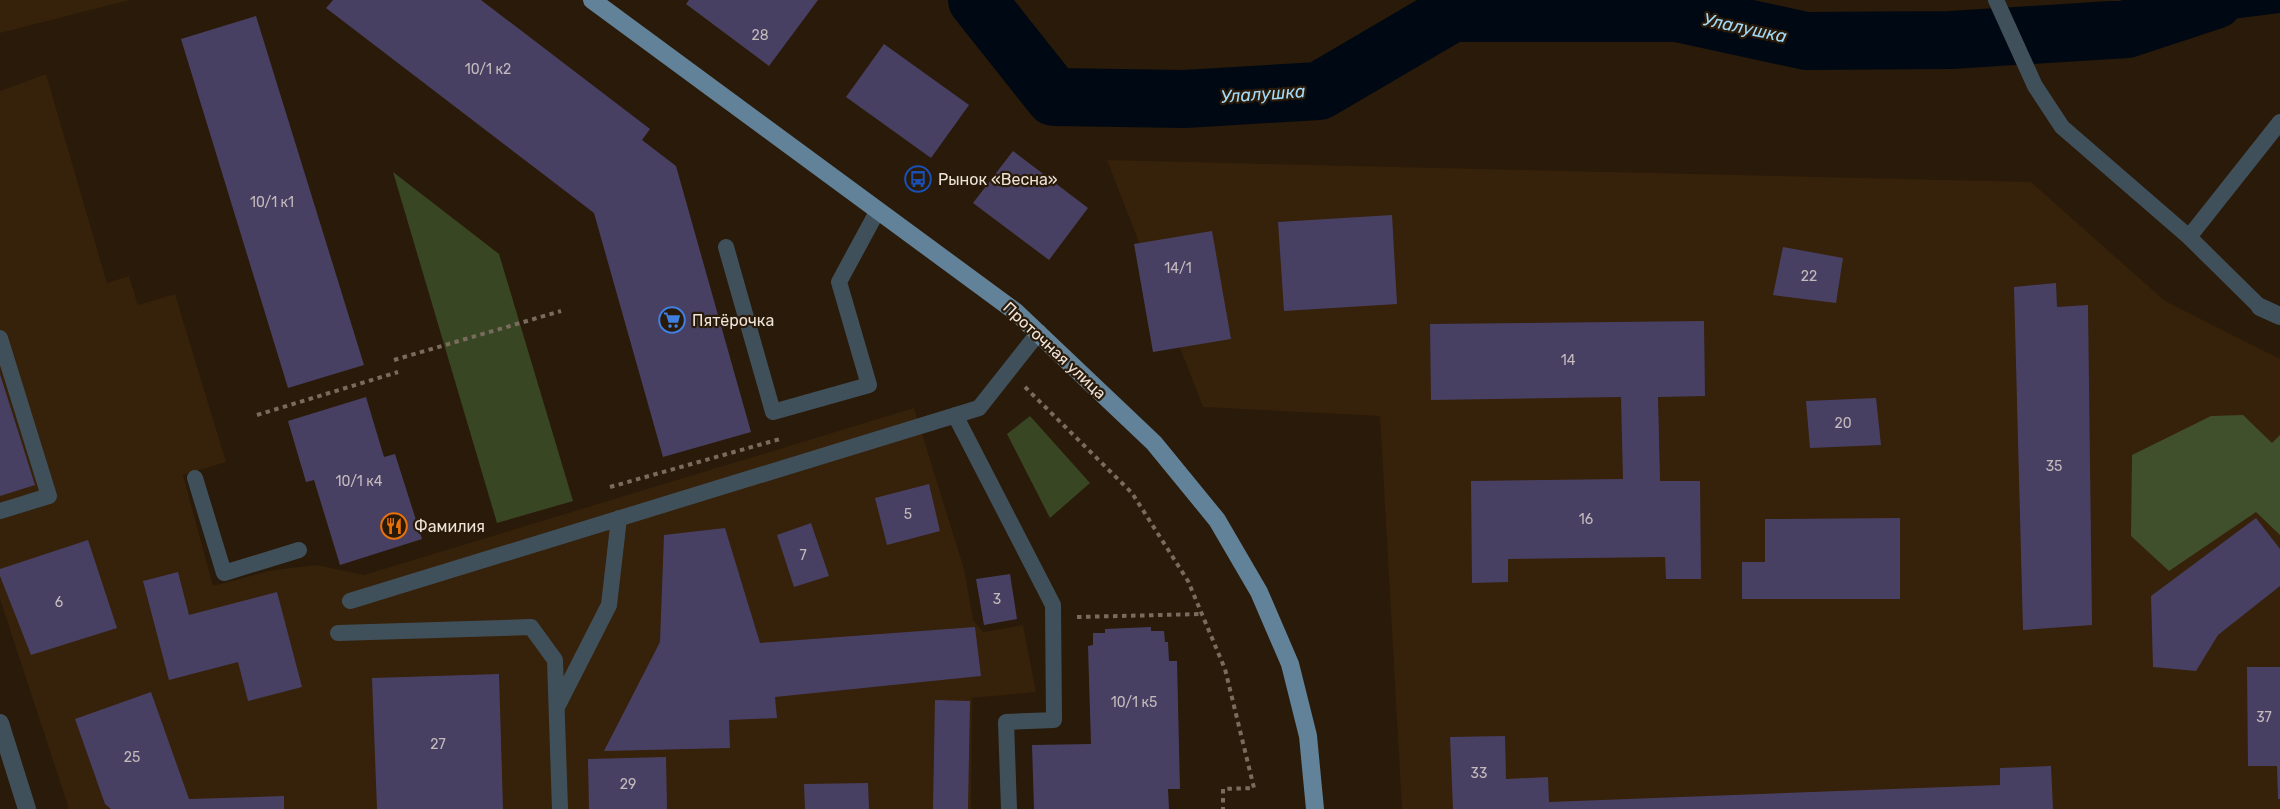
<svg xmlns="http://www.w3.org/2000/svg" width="2280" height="809" viewBox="0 0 2280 809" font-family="Rubik,sans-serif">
	<rect width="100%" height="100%" fill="#2a1a09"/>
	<path fill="#36210a" d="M 0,0 L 130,0 L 0,33 Z
		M 46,74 L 107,283 L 129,276 L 138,305 L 175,294 L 226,462 L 183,475 L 213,586 L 273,570 L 317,565 L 364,575 L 914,408 L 964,569 L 973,620 L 983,632 L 1023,625 L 1036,692 L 972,698 L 971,809 L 69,809 L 0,599 L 0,91 Z
		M 1107,160 L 2031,182 L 2165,301 L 2280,359 L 2280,809 L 1402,809 L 1380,416 L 1203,407 Z"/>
	<path fill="#394623" d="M 393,172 L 499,254 L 573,501 L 497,523 Z
		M 1030,416 L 1090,483 L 1050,518 L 1007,434 Z"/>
	<path fill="#41502c" d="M 2243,415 L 2272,443 L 2280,435 L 2280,535 L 2256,512 L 2169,571 L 2131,536 L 2132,455 L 2211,416 Z"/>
	<path fill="#000913" d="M 2176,0 L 2280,0 L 2280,13 L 2193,24 Z"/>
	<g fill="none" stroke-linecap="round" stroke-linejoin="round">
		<path stroke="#000913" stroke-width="58" d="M 977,0 L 1054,97 L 1185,99 L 1319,91 L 1452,13 L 1677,13 L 1806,41 L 1951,40 L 2127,29 L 2215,0"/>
	</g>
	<path fill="#484063" d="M 333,0 L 481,0 L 650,129 L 642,140 L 676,166 L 751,432 L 663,457 L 594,213 L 326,8 Z
		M 689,0 L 818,0 L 769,66 L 686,4 Z
		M 256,16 L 364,365 L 288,388 L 181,39 Z
		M 884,44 L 969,105 L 931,158 L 846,97 Z
		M 1013,151 L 1088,208 L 1049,260 L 973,203 Z
		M 1392,215 L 1397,304 L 1284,311 L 1278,222 Z
		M 1212,231 L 1231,339 L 1153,352 L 1134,244 Z
		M 1783,247 L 1843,258 L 1836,303 L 1773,295 Z
		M 2056,283 L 2057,307 L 2088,305 L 2092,625 L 2023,630 L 2014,287 Z
		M 1704,321 L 1705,396 L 1658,397 L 1660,481 L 1700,481 L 1701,579 L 1666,579 L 1665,557 L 1508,559 L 1508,582 L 1472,583 L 1471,481 L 1623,479 L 1621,397 L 1431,400 L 1430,324 Z
		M 0,374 L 35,485 L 0,496 Z
		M 366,397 L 384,457 L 395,454 L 422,539 L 340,565 L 314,480 L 306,482 L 288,421 Z
		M 1876,398 L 1881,445 L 1810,448 L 1806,401 Z
		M 929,484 L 940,531 L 887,545 L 875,498 Z
		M 1900,518 L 1900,599 L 1742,599 L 1742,562 L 1765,562 L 1765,519 Z
		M 2256,518 L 2280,549 L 2280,586 L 2218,635 L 2196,671 L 2153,667 L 2151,596 Z
		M 811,523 L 829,576 L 794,587 L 777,535 Z
		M 725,528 L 760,643 L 975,627 L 981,676 L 775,697 L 777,718 L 729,720 L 730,748 L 604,751 L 660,642 L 664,535 Z
		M 88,540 L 117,628 L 31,655 L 0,576 L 0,569 Z
		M 178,572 L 189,615 L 277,592 L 302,687 L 248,701 L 238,662 L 169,680 L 143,581 Z
		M 1010,574 L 1017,619 L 984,625 L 976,579 Z
		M 1151,627 L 1151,631 L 1164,631 L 1165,642 L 1168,642 L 1169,661 L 1177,661 L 1180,789 L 1168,789 L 1169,809 L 1034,809 L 1032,745 L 1091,744 L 1088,646 L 1093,645 L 1093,633 L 1105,633 L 1105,629 Z
		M 2247,667 L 2280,667 L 2280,799 L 2278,799 L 2277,766 L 2248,766 Z
		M 499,674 L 503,809 L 377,809 L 372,678 Z
		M 151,692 L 189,799 L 284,796 L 284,809 L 111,809 L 105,804 L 75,719 Z
		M 935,700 L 970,701 L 968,809 L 933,809 Z
		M 1505,736 L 1506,779 L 1548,777 L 1549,802 L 2000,785 L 2000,768 L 2051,766 L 2053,809 L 1453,809 L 1450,737 Z
		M 666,757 L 667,809 L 589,809 L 588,759 Z
		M 868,783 L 869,809 L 805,809 L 804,784 Z"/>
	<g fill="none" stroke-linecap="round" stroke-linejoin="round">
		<path stroke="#796b5d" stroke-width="4" stroke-dasharray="4.5 4.5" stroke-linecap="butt" d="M 394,360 L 561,311
			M 1025,387 L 1132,493 L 1188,581 L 1225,669 L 1254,788 L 1223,789 L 1223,809
			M 257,415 L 398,372
			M 610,487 L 780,439 L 779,436
			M 1077,617 L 1202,614"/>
		<path stroke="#40505b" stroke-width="16" d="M 1996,0 L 2035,86 L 2062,127 L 2189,237
			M 726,247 L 773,412 L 869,385 L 839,282 L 878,210
			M 2260,307 L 2189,237 L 2280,122
			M 0,338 L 49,496 L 0,511
			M 955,415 L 1053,605 L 1054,720 L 1006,722 L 1009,809
			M 195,478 L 224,573 L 299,550
			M 350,601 L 979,408 L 1039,332
			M 338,633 L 531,627 L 555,660 L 560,809
			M 558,705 L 609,605 L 619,518"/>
		<path stroke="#40505b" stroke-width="18" d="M 2260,307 L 2280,316
			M 0,723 L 27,809"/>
		<path stroke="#618298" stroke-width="18" d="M 592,0 L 1016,312 L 1154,443 L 1217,520 L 1259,592 L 1290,664 L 1308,736 L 1315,809"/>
	</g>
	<defs>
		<g id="bus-ring" transform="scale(1.35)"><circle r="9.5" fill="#2a1a09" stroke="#1a4fb4" stroke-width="1.5"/><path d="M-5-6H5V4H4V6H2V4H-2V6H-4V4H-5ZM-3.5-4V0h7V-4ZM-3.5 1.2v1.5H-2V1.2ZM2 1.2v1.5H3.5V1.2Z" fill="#1a4fb4"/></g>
		<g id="supermarket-ring" transform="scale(1.35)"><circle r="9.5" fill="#2a1a09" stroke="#3f7fe0" stroke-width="1.5"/><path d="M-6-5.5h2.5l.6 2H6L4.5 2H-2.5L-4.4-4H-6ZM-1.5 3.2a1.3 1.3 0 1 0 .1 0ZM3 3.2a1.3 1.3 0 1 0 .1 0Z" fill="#3f7fe0"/></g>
		<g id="restaurant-ring" transform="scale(1.35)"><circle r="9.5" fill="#2a1a09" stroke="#e8710a" stroke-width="1.5"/><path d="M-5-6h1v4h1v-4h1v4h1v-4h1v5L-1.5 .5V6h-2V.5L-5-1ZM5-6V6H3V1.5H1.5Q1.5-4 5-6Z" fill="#e8710a"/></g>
	</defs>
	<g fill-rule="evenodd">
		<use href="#bus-ring" x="918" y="179"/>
		<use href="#supermarket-ring" x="672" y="320"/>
		<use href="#restaurant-ring" x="394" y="526"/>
	</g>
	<g text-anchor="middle" stroke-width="4.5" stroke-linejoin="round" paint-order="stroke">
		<g font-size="14" fill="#c4babc">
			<text x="760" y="40">28</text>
			<text x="488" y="74">10/1 к2</text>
			<text x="272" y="207">10/1 к1</text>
			<text x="1178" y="273">14/1</text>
			<text x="1809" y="281">22</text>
			<text x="1568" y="365">14</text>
			<text x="1843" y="428">20</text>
			<text x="2054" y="471">35</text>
			<text x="359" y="486">10/1 к4</text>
			<text x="908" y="519">5</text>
			<text x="1586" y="524">16</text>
			<text x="803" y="560">7</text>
			<text x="997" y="604">3</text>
			<text x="59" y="607">6</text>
			<text x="1134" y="707">10/1 к5</text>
			<text x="2264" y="722">37</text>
			<text x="438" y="749">27</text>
			<text x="132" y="762">25</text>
			<text x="1479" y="778">33</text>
			<text x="628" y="789">29</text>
		</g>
		<g font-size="16" fill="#eee3d9" stroke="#2a1a09" text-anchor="start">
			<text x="938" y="185">Рынок «Весна»</text>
			<text x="692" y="326">Пятёрочка</text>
			<text x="414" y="532">Фамилия</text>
		</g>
		<g font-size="16" fill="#eee3d9" stroke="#2a1a09">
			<text transform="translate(1055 350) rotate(43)" y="6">Проточная улица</text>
		</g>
		<g font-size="18" font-style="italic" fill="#a2daf8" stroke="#2a1a09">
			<text transform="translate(1745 28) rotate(12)" y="6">Улалушка</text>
			<text transform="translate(1263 94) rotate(-4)" y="6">Улалушка</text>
		</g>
	</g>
</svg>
